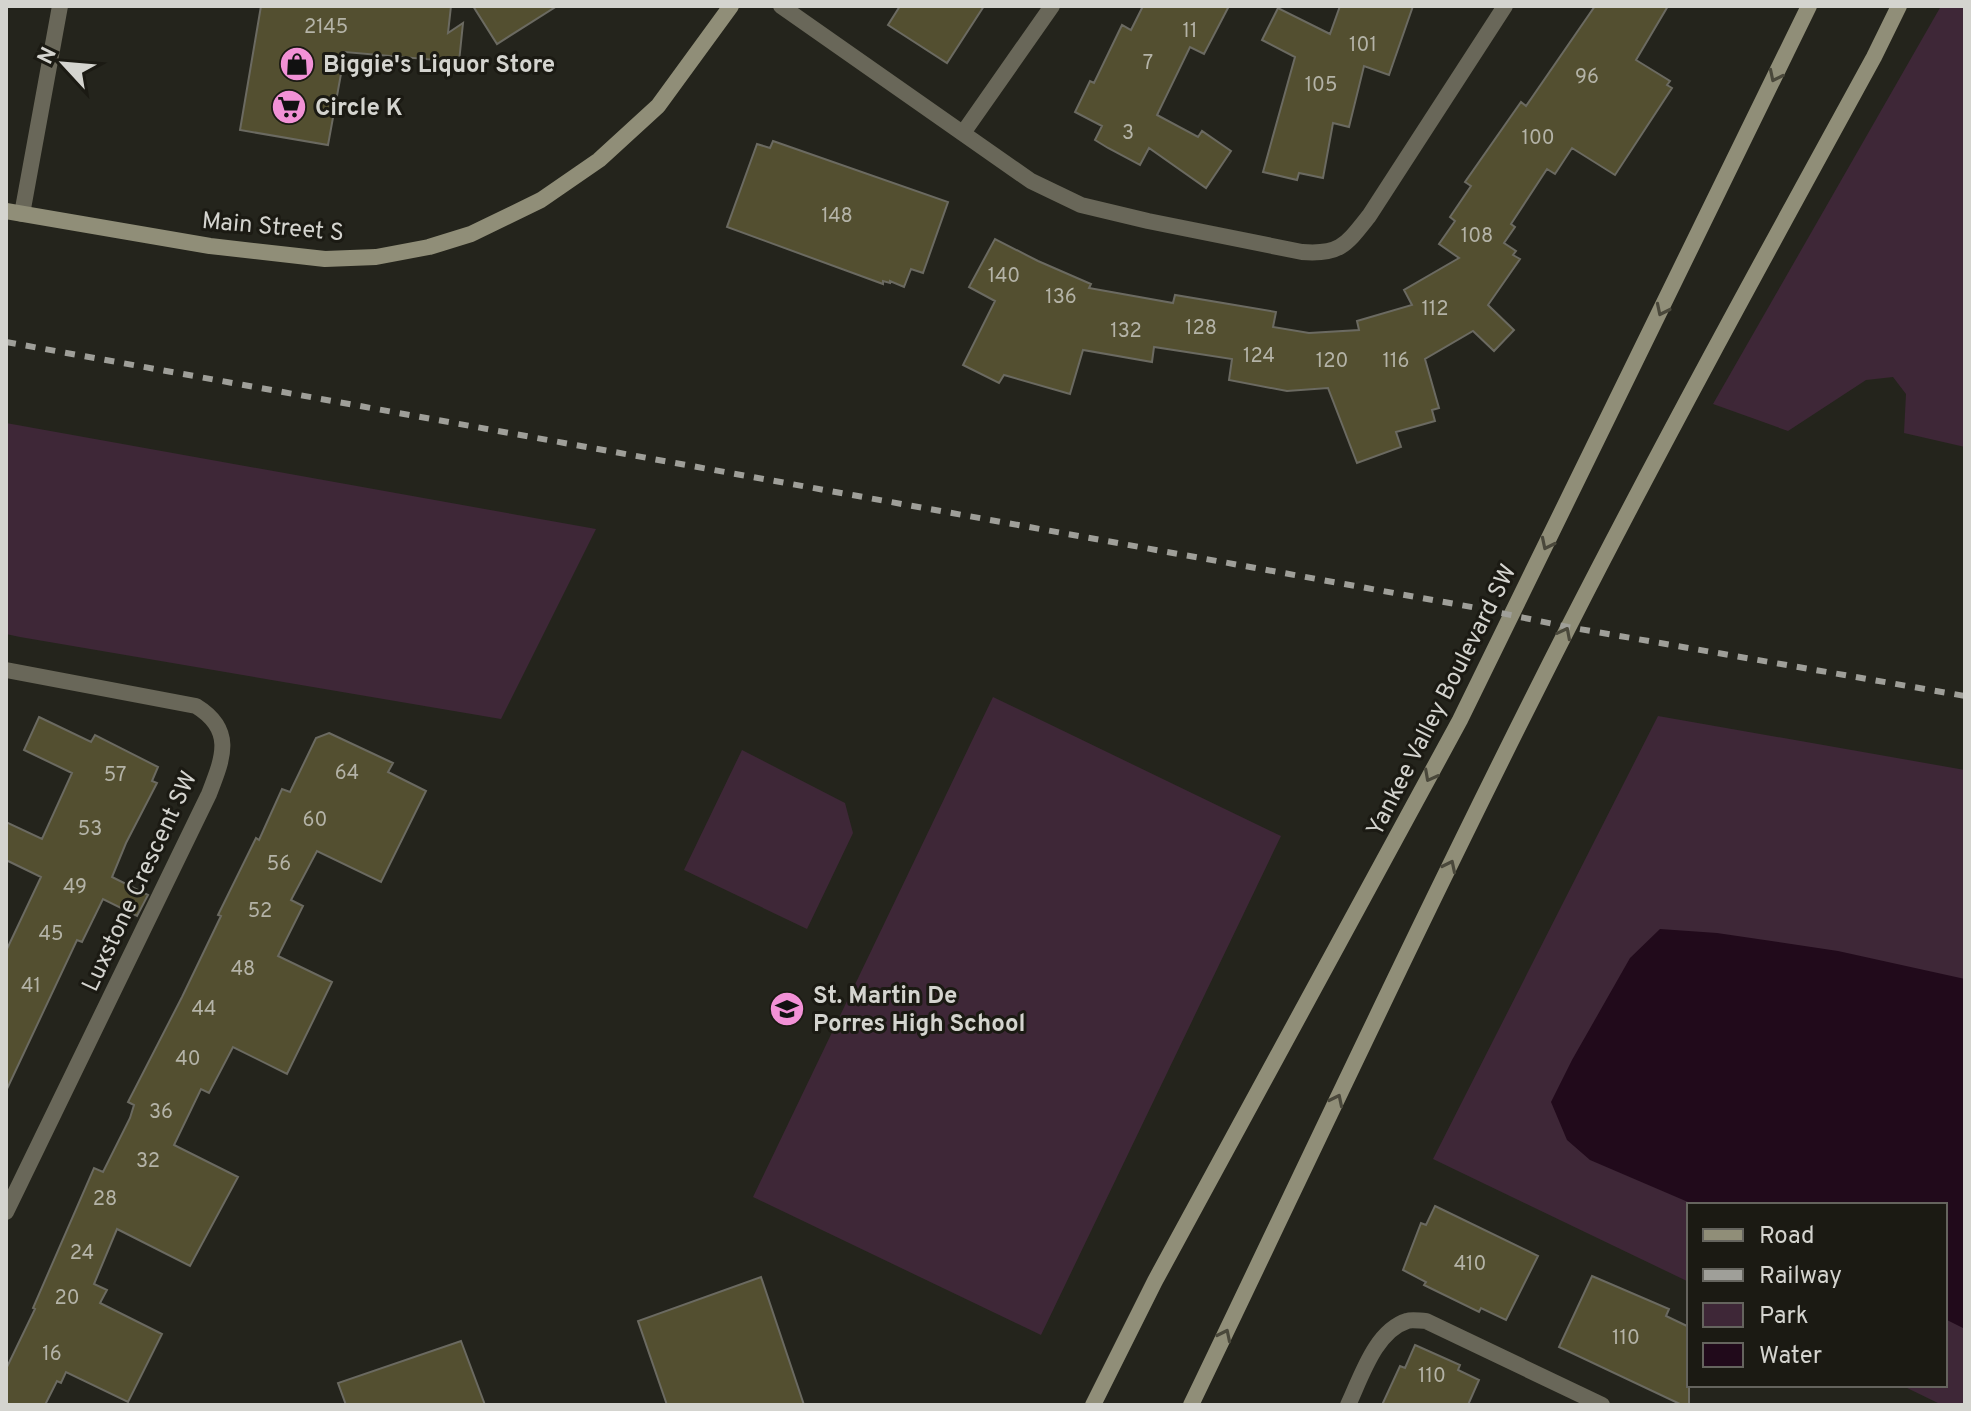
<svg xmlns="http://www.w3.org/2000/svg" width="1971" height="1411" viewBox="0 0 1971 1411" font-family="Overpass,sans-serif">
	<rect width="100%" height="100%" fill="#24241c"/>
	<path fill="#3e2737" d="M 1941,6 L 1965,6 L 1965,447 L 1904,433 L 1906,394 L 1893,377 L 1866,380 L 1788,431 L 1713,404 Z
		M 6,423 L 596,529 L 501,719 L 20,637 L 6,634 Z
		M 993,697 L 1281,836 L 1041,1335 L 753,1197 Z
		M 1658,716 L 1965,770 L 1965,1405 L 1942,1405 L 1901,1385 L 1945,1385 L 1945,1205 L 1689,1205 L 1689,1282 L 1433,1159 Z
		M 742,750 L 845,803 L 853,833 L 807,929 L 684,870 Z"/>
	<path fill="#210a1b" d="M 1660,929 L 1717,933 L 1838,951 L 1965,979 L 1965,1329 L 1945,1319 L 1945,1205 L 1695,1205 L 1590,1160 L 1567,1140 L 1551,1102 L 1572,1060 L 1630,958 Z"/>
	<path fill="#534f30" stroke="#6b6a61" stroke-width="2" d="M 261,6 L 451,6 L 448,33 L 463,23 L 459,62 L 345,52 L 328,145 L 240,130 Z
		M 473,6 L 557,6 L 497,44 Z
		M 900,6 L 984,6 L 947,63 L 888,25 Z
		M 1143,6 L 1229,6 L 1204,54 L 1190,47 L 1157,115 L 1198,137 L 1202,131 L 1231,151 L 1206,188 L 1149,148 L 1140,165 L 1108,148 L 1095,140 L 1102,126 L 1075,112 L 1090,81 L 1094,83 L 1122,25 L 1131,30 Z
		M 1340,6 L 1413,6 L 1389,75 L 1364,66 L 1349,127 L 1333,123 L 1323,178 L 1299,173 L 1297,180 L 1263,172 L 1295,57 L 1262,40 L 1278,8 L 1330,34 Z
		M 1595,6 L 1668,6 L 1636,60 L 1670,81 L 1667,85 L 1672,88 L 1615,175 L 1572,148 L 1555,174 L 1547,169 L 1511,224 L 1515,227 L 1504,243 L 1516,251 L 1513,255 L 1520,259 L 1488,305 L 1514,330 L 1494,351 L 1473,331 L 1425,359 L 1439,408 L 1432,410 L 1435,421 L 1396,432 L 1401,447 L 1357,463 L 1328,388 L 1287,391 L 1229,380 L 1232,359 L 1154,347 L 1152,362 L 1083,350 L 1070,394 L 1004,375 L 999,383 L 963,365 L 995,301 L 969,287 L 995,239 L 1038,261 L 1091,284 L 1089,288 L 1173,303 L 1175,295 L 1276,312 L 1273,327 L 1309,333 L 1359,330 L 1357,321 L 1412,305 L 1404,290 L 1459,258 L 1439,244 L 1455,221 L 1450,217 L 1471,186 L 1465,182 L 1521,102 L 1526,106 Z
		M 773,141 L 948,202 L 923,273 L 911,269 L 904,287 L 890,281 L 890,283 L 883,281 L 883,284 L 727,227 L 757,144 L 770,148 Z
		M 39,717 L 91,742 L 95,735 L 158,767 L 152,781 L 157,783 L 126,843 L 112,877 L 148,895 L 137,916 L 103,899 L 82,942 L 77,940 L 6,1091 L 6,951 L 41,877 L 6,860 L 6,822 L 42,839 L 72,773 L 24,750 Z
		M 329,733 L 393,763 L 388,772 L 426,791 L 381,882 L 317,851 L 291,900 L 303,906 L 278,956 L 332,982 L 287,1074 L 233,1047 L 209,1093 L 201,1089 L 174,1145 L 238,1177 L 190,1266 L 117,1229 L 94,1284 L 107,1290 L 100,1303 L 162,1334 L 128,1402 L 66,1372 L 61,1383 L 57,1381 L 45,1405 L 6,1405 L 6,1369 L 35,1309 L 33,1308 L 94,1168 L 103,1172 L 130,1118 L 134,1105 L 128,1102 L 182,997 L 221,916 L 218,915 L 256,838 L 259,840 L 282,789 L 290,792 L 316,738 Z
		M 1435,1206 L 1538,1256 L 1506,1320 L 1481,1308 L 1479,1312 L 1424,1285 L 1426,1282 L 1403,1270 L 1421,1223 L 1426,1225 Z
		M 1592,1276 L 1669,1309 L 1666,1316 L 1689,1327 L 1689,1405 L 1682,1405 L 1559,1347 Z
		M 761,1277 L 804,1405 L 667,1405 L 638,1321 Z
		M 461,1341 L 485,1405 L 346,1405 L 338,1383 Z
		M 1415,1345 L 1460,1365 L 1458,1370 L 1479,1380 L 1468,1405 L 1382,1405 L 1400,1366 L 1405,1368 Z"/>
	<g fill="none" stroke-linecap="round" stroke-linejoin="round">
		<path stroke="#696759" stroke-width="16" d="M 781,6 L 1031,181 L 1081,205 L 1148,221 L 1302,252 C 1340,255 1346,245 1369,216 L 1505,6
			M 963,133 L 1052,6
			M 6,670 L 196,706 C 235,730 223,758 209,794 L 6,1212
			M 1348,1405 C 1361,1378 1375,1331 1407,1321 C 1412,1319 1420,1321 1426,1321 L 1602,1405"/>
		<path stroke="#696759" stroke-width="16" d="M 22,214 L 60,6"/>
		<path stroke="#908e78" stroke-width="16" d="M 6,211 L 210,246 L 325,259 L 376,257 L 429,247 L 471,234 L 541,200 L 599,160 L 658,106 L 731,6
			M 1093,1405 L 1155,1281 L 1460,720 L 1809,6
			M 1191,1405 C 1316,1145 1438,883 1569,626 C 1667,434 1771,245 1874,57 L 1899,6"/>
		<path stroke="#9f9f99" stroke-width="6" stroke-dasharray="10 10" stroke-linecap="butt" d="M 6,342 L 1477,608 L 1568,627 L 1965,696"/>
	</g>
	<defs><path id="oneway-chevron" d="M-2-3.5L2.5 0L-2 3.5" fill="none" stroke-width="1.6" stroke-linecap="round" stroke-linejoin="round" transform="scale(2)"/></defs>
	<g stroke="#4a483b">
		<use href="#oneway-chevron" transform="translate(1775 76) rotate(116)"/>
		<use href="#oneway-chevron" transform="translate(1662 310) rotate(116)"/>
		<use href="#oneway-chevron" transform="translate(1547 544) rotate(116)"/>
		<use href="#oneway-chevron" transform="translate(1565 633) rotate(-63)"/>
		<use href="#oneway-chevron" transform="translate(1430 776) rotate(118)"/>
		<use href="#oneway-chevron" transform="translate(1450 866) rotate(-64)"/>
		<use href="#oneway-chevron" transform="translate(1337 1100) rotate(-64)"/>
		<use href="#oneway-chevron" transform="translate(1225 1335) rotate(-64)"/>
	</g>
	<defs>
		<g id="shop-disc" transform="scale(1.8)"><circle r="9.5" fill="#f291d6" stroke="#1b1a13"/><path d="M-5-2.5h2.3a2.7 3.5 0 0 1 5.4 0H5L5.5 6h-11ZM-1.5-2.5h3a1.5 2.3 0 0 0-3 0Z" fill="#111"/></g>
		<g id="supermarket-disc" transform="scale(1.8)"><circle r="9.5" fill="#f291d6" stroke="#1b1a13"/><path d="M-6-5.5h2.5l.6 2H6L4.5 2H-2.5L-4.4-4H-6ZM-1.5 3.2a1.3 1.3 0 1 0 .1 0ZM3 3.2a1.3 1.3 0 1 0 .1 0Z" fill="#111"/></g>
		<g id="school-disc" transform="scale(1.8)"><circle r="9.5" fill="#f291d6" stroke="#1b1a13"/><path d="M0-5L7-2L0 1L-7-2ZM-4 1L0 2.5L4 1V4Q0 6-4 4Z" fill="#111"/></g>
	</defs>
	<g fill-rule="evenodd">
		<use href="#shop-disc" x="297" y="64"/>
		<use href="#supermarket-disc" x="289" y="107"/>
		<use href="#school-disc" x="787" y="1009"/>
	</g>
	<g text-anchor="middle" stroke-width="6" stroke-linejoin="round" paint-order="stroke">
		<g font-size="20" fill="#b4b3a7">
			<text x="326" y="33">2145</text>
			<text x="1190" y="37">11</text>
			<text x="1363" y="51">101</text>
			<text x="1148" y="69">7</text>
			<text x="1587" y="83">96</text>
			<text x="1321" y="91">105</text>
			<text x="1128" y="139">3</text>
			<text x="1538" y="144">100</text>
			<text x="837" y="222">148</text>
			<text x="1477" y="242">108</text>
			<text x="1004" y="282">140</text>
			<text x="1061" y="303">136</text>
			<text x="1435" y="315">112</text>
			<text x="1201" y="334">128</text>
			<text x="1126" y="337">132</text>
			<text x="1259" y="362">124</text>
			<text x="1332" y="367">120</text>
			<text x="1396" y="367">116</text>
			<text x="347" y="779">64</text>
			<text x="115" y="781">57</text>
			<text x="315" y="826">60</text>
			<text x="90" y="835">53</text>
			<text x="279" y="870">56</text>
			<text x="75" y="893">49</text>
			<text x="260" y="917">52</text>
			<text x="51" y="940">45</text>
			<text x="243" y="975">48</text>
			<text x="31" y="992">41</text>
			<text x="204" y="1015">44</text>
			<text x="188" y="1065">40</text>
			<text x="161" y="1118">36</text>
			<text x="148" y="1167">32</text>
			<text x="105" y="1205">28</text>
			<text x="82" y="1259">24</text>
			<text x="1470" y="1270">410</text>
			<text x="67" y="1304">20</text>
			<text x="1626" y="1344">110</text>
			<text x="52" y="1360">16</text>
			<text x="1432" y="1382">110</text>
		</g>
		<g font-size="24" font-weight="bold" fill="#d4d4cf" stroke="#1b1a13" text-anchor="start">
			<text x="323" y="72">Biggie's Liquor Store</text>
			<text x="315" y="115">Circle K</text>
			<text x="813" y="1003">St. Martin De<tspan x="813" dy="28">Porres High School</tspan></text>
		</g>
		<g font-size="24" fill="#d4d4cf" stroke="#1b1a13">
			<text transform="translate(273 226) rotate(5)" y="8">Main Street S</text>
			<text transform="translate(1441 700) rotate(-63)" y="8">Yankee Valley Boulevard SW</text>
			<text transform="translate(139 881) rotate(-65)" y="8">Luxstone Crescent SW</text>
		</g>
	</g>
	<rect width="1971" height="1411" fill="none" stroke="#d4d4cf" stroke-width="16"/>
	<rect x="1687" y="1203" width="260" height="184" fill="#1b1a13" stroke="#65645e" stroke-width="2"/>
	<rect x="1703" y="1229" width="40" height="12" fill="#908e78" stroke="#65645e" stroke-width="2"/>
	<text x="1759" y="1243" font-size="24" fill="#d4d4cf">Road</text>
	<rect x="1703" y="1269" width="40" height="12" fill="#9f9f99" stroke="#65645e" stroke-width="2"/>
	<text x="1759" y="1283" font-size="24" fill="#d4d4cf">Railway</text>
	<rect x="1703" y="1303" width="40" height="24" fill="#3e2737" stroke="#65645e" stroke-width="2"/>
	<text x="1759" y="1323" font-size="24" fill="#d4d4cf">Park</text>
	<rect x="1703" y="1343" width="40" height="24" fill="#210a1b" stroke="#65645e" stroke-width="2"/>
	<text x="1759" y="1363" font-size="24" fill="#d4d4cf">Water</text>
	<g transform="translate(64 64) rotate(296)" stroke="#1b1a13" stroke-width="6" paint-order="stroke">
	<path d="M0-6L14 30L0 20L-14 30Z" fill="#d4d4cf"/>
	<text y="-12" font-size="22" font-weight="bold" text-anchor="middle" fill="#d4d4cf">N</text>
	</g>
</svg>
